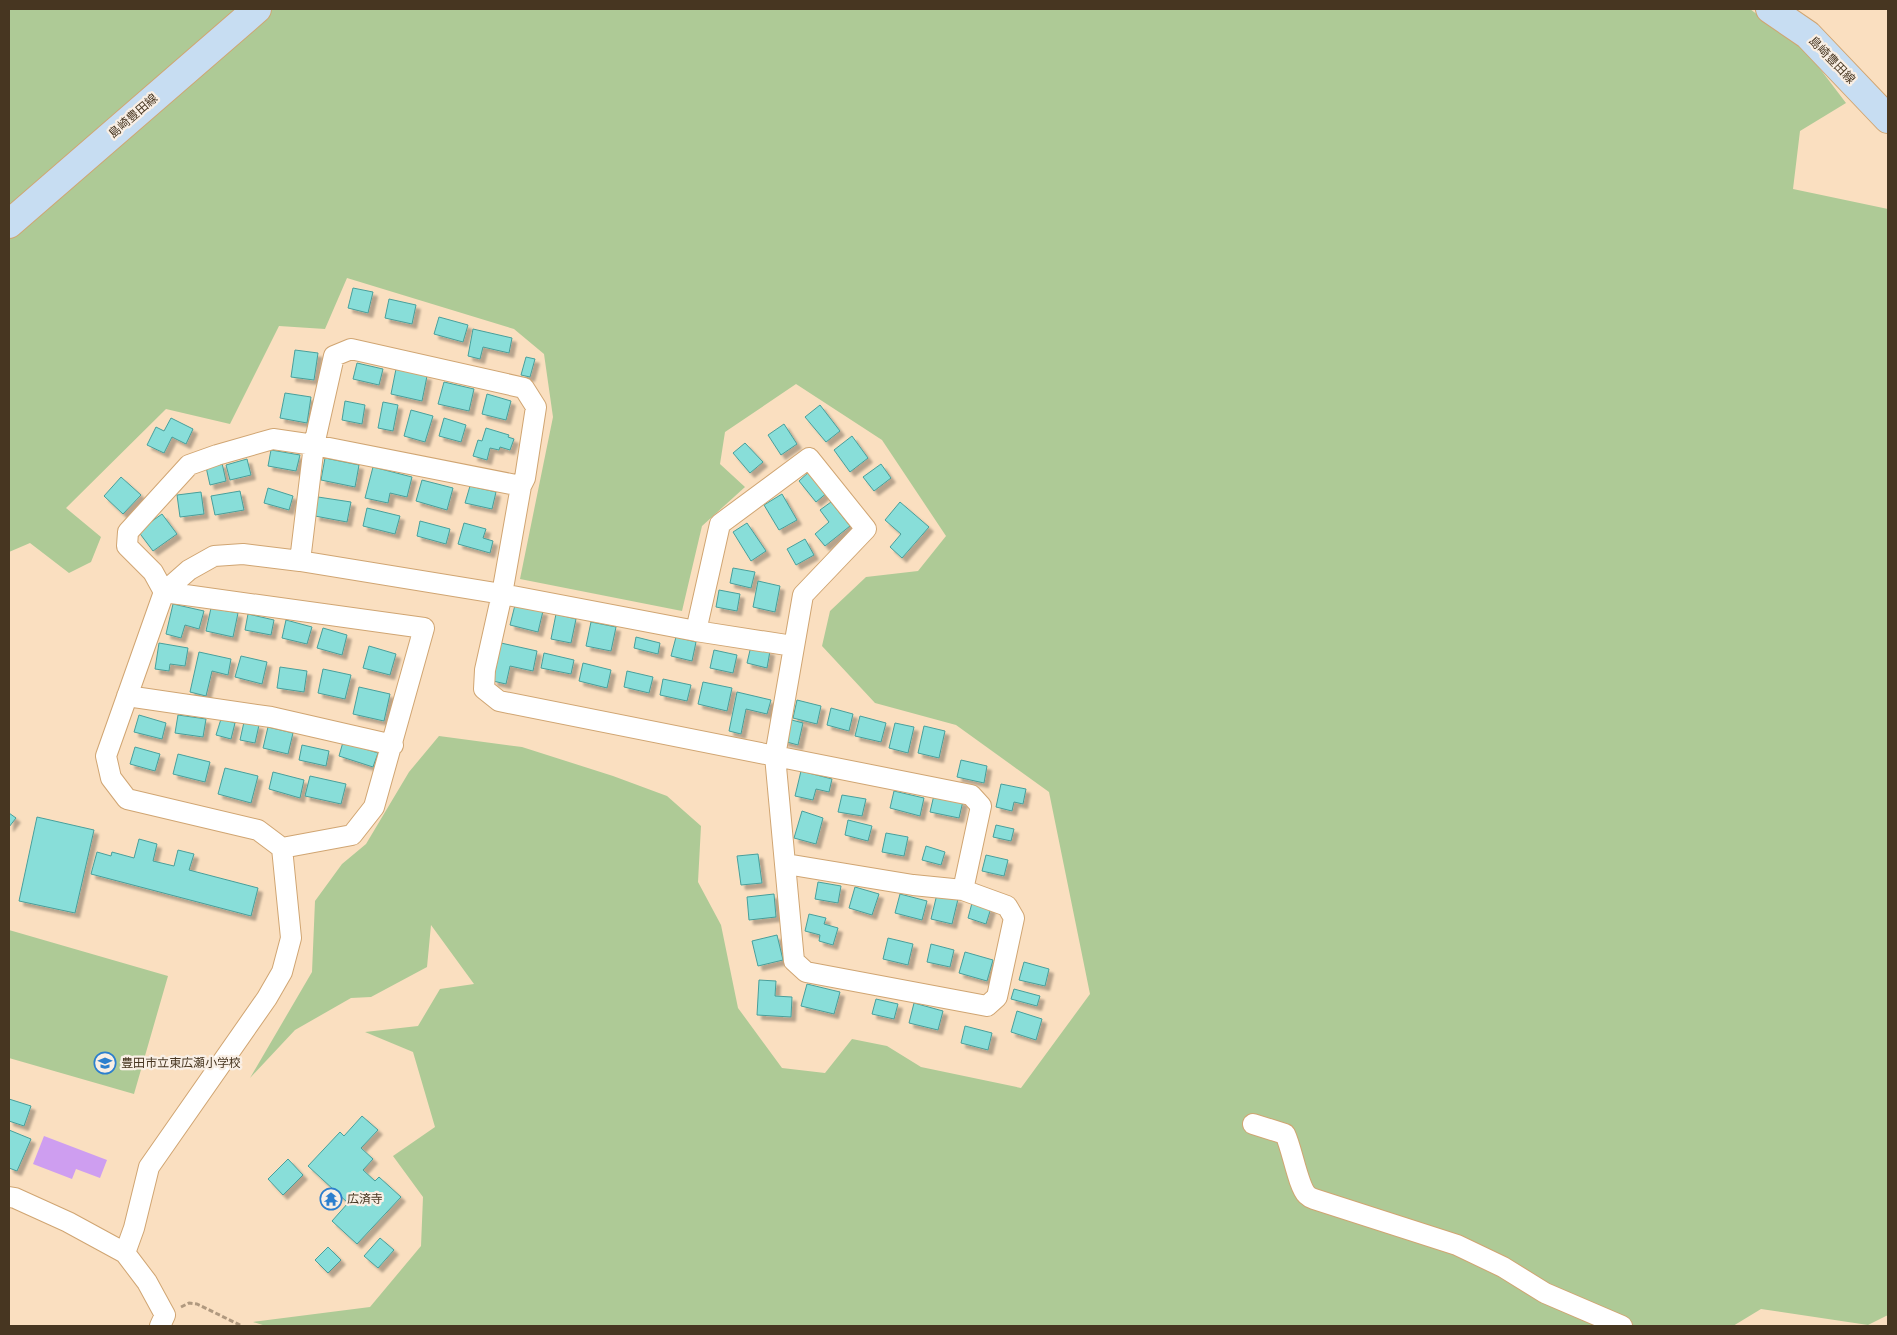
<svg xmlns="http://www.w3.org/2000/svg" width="1897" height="1335" viewBox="0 0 1897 1335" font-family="Arial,'Noto Sans JP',sans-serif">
	<defs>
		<filter id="shadow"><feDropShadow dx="4.5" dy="4.5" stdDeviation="1" flood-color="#0004"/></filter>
	</defs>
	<rect width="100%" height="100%" fill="#fadfc0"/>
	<path fill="#aeca96" d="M 9,9 L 1750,9 L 1808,53 L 1846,103 L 1800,131 L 1793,189 L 1888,209 L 1888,1315 L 1868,1325 L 1761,1309 L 1733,1326 L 266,1326 L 253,1322 L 370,1307 L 421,1246 L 423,1197 L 393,1156 L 435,1127 L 413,1052 L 365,1032 L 418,1026 L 440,989 L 474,984 L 431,925 L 427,967 L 371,997 L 351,998 L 295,1030 L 250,1078 L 312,972 L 315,901 L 342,864 L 366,844 L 409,772 L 439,736 L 522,747 L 613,776 L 667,796 L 701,826 L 698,882 L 721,925 L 738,1008 L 782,1068 L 825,1073 L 852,1039 L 887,1046 L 921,1067 L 1021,1088 L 1090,994 L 1049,792 L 956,725 L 875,703 L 822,646 L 830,611 L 866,577 L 918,571 L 946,536 L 882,440 L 796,384 L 725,432 L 720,464 L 745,487 L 702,526 L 682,611 L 520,579 L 553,417 L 544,354 L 514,329 L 347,278 L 325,329 L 279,326 L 230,424 L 166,409 L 66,508 L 101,537 L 91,562 L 69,573 L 30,543 L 9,552 Z
		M 9,930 L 168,976 L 134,1094 L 9,1058 Z"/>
	<path fill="#ce9ef0" d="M 44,1136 L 107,1160 L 100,1178 L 76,1169 L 72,1179 L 33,1164 Z"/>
	<path fill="#88ded9" stroke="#489f9b" filter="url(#shadow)" d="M 353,288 L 373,292 L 368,313 L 348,308 Z
		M 389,299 L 416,305 L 412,324 L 385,318 Z
		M 439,317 L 468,325 L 463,342 L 434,334 Z
		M 473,329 L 512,338 L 509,353 L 483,347 L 480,359 L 468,356 Z
		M 295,350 L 318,353 L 314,380 L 291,377 Z
		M 526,357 L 535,359 L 530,377 L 521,375 Z
		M 357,363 L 383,369 L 379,385 L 353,379 Z
		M 396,369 L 427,376 L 422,401 L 391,394 Z
		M 444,382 L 474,389 L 469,411 L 438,404 Z
		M 285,393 L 311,397 L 307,423 L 280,418 Z
		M 487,394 L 511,401 L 506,420 L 482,414 Z
		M 345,401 L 365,405 L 362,424 L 342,420 Z
		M 383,402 L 398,405 L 393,431 L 378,428 Z
		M 820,405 L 840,431 L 826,442 L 805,417 Z
		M 411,410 L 433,416 L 425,442 L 404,436 Z
		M 171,418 L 193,429 L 186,444 L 172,437 L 164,453 L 147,445 L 156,427 L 164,431 Z
		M 444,418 L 466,425 L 461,442 L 439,436 Z
		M 784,424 L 797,444 L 781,455 L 768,435 Z
		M 486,428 L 509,435 L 508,437 L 514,439 L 510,450 L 500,447 L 499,450 L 490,448 L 487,460 L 473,456 L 478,440 L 482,441 Z
		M 852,436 L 868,458 L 850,472 L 834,450 Z
		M 745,443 L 763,462 L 750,473 L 733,453 Z
		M 271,450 L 300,455 L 296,471 L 268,466 Z
		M 325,458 L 359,465 L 355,487 L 321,480 Z
		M 247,459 L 251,475 L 230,480 L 226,465 Z
		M 222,463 L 226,481 L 210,485 L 206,467 Z
		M 881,464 L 891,478 L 874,491 L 863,477 Z
		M 373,467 L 412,477 L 407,497 L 390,493 L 388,503 L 365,498 Z
		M 810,471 L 828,492 L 816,502 L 799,481 Z
		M 121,477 L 141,495 L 123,514 L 104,496 Z
		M 422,480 L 453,488 L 447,510 L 416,501 Z
		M 470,486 L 496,492 L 492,509 L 465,503 Z
		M 268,488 L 293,496 L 289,510 L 264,503 Z
		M 240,491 L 244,510 L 215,515 L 211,496 Z
		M 201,492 L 204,514 L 180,517 L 177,495 Z
		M 782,494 L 797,520 L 779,530 L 764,505 Z
		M 318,497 L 351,502 L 347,522 L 315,516 Z
		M 831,502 L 850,526 L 825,546 L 815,534 L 829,522 L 820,510 Z
		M 900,502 L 929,527 L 902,558 L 890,547 L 901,534 L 885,520 Z
		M 367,508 L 400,516 L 395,534 L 363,526 Z
		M 162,514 L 177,534 L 153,551 L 138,531 Z
		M 420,521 L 450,529 L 446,544 L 417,536 Z
		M 464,523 L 486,529 L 483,538 L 493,541 L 490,553 L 458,544 Z
		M 747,523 L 766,551 L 751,561 L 733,532 Z
		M 805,539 L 814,555 L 796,565 L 787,549 Z
		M 733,568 L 755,572 L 751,588 L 730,583 Z
		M 758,581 L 780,586 L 775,612 L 753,607 Z
		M 719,590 L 740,594 L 737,611 L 716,607 Z
		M 173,604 L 204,611 L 199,629 L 185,625 L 181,638 L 166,634 Z
		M 515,605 L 543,611 L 538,632 L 510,625 Z
		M 211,608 L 238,613 L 233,637 L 206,631 Z
		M 248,614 L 274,620 L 271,635 L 245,630 Z
		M 556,614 L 576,619 L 571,643 L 551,639 Z
		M 286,620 L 312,627 L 307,644 L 282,638 Z
		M 591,622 L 616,627 L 611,651 L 586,646 Z
		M 323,628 L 347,635 L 342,655 L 317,648 Z
		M 636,637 L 660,643 L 658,654 L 634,648 Z
		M 676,637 L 696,642 L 692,661 L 671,656 Z
		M 159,643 L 188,648 L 185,666 L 170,664 L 169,671 L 155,669 Z
		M 501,643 L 537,651 L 533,671 L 510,666 L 506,684 L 493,681 Z
		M 369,646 L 396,654 L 390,675 L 363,668 Z
		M 751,646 L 770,651 L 767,668 L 747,663 Z
		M 714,650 L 737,655 L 733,673 L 710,668 Z
		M 199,652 L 231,659 L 228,675 L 212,671 L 206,696 L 190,692 Z
		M 544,653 L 574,660 L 571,674 L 541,668 Z
		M 241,656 L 267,662 L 262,684 L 235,677 Z
		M 583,663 L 611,670 L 607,688 L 579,681 Z
		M 280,667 L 307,671 L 304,692 L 277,688 Z
		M 323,669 L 351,675 L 345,699 L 318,693 Z
		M 627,671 L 653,677 L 649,693 L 624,687 Z
		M 663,679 L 691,685 L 687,701 L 660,695 Z
		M 703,682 L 732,688 L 727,711 L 698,704 Z
		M 359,687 L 390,694 L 384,721 L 353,714 Z
		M 737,692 L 771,700 L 767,714 L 746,709 L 741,734 L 729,731 Z
		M 797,700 L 821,706 L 817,724 L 793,718 Z
		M 831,708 L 853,714 L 849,731 L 827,725 Z
		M 139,715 L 166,723 L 162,739 L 134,732 Z
		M 178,715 L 206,719 L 203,737 L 175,733 Z
		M 860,716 L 886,723 L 881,742 L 855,736 Z
		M 221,719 L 235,723 L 231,739 L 216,735 Z
		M 788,719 L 803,723 L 798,745 L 783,741 Z
		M 244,722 L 259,725 L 255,743 L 240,740 Z
		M 895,723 L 914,727 L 908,753 L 889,748 Z
		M 924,726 L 945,731 L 939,758 L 918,753 Z
		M 268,727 L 293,733 L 288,754 L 263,748 Z
		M 343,742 L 378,753 L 373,767 L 339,756 Z
		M 302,745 L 329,751 L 326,766 L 299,760 Z
		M 135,747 L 160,754 L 155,771 L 130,764 Z
		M 178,754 L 210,762 L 205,782 L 173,774 Z
		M 961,760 L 987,766 L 984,783 L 957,777 Z
		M 225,768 L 258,776 L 251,803 L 218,794 Z
		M 801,771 L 832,779 L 829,792 L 816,789 L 813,800 L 795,796 Z
		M 273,772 L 304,780 L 300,798 L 269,789 Z
		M 310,776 L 346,784 L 341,804 L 305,796 Z
		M 1001,784 L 1026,789 L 1023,804 L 1014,802 L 1012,811 L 996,807 Z
		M 894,791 L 924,798 L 920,816 L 890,808 Z
		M 842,795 L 866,799 L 862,816 L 838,812 Z
		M 934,795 L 963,801 L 959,818 L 930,812 Z
		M 802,811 L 823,818 L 816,844 L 794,838 Z
		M 9,813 L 16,818 L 9,827 Z
		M 37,817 L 94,830 L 75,913 L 19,901 Z
		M 848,820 L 872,826 L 868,841 L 845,835 Z
		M 996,825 L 1014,829 L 1011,841 L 993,837 Z
		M 886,833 L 908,837 L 904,856 L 882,852 Z
		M 139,839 L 157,844 L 153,861 L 174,866 L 178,850 L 194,854 L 189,870 L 258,888 L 251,916 L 91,874 L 97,852 L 111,856 L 112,852 L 134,858 Z
		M 926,846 L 945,852 L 941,865 L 922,860 Z
		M 758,854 L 762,883 L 741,885 L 737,856 Z
		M 986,855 L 1008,860 L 1004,876 L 982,871 Z
		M 818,882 L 841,886 L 838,903 L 815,899 Z
		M 855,887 L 879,894 L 872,915 L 849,908 Z
		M 774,894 L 776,917 L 749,920 L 747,897 Z
		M 900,894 L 927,901 L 922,920 L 895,913 Z
		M 937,894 L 958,899 L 952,924 L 931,919 Z
		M 972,903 L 991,908 L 986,924 L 968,918 Z
		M 809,914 L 826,918 L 824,924 L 838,928 L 833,945 L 819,941 L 820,935 L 805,931 Z
		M 777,935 L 783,960 L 758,966 L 752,941 Z
		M 888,938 L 913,944 L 908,965 L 883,959 Z
		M 931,944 L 954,950 L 950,967 L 927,962 Z
		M 965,952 L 993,960 L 987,981 L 959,973 Z
		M 1024,962 L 1049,969 L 1045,986 L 1019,980 Z
		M 759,980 L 776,981 L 775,996 L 792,997 L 791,1017 L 757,1015 Z
		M 807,984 L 840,992 L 834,1014 L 801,1006 Z
		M 1014,989 L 1040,996 L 1037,1006 L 1011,999 Z
		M 876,999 L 898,1004 L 894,1019 L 872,1014 Z
		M 914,1003 L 943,1011 L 938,1030 L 909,1023 Z
		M 1017,1011 L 1042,1019 L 1036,1040 L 1011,1032 Z
		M 965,1026 L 992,1033 L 988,1050 L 961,1043 Z
		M 9,1099 L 31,1106 L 24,1126 L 9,1121 Z
		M 362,1116 L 378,1130 L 361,1148 L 373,1159 L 363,1170 L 375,1181 L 379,1177 L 401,1197 L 357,1244 L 332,1221 L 348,1203 L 308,1166 L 340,1132 L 344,1136 Z
		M 9,1130 L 31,1139 L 17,1171 L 9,1168 Z
		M 288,1159 L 303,1175 L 283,1195 L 268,1179 Z
		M 380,1238 L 394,1250 L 378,1268 L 364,1256 Z
		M 328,1247 L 341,1260 L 328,1273 L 315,1260 Z"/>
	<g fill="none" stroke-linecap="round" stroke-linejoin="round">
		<g stroke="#d0a572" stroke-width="22">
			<path id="minor" d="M 300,561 L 314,445 L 334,356 L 351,349 L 524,388 L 536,407 L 525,478 L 521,486 L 502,594 L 485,670 L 484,689 L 499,701 L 971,795 L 981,806 L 963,890
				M 164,592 L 424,628 L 374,807 L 352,835 L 282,848 L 258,830 L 127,799 L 111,778 L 106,756 L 164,592 L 189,570 L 214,556 L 243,554 L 300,561 L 502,594 L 696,631 L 793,646
				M 164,592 L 153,572 L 127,546 L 128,532 L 189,465 L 217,455 L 273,439 L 314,445 L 521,486
				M 696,631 L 720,524 L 809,458 L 866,529 L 803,595 L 775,756 L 794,961 L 806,972 L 987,1006 L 997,997 L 1014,918 L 1007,906 L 963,890 L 913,885 L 786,864
				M 127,696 L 271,717 L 393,745
				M 1253,1124 L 1285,1134 C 1292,1148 1298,1186 1307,1195 C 1309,1197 1311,1198 1314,1199 L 1457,1245 L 1503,1267 L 1545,1293 L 1622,1326
				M 9,1197 L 15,1198 L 68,1222 L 125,1253 L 147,1282 L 165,1315 L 160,1326
				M 125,1253 L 134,1228 L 149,1167 L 267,998 L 282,972 L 291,938 L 282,848"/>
		</g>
		<g stroke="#d0a572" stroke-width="30">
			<path id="secondary" d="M 1770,9 L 1808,35 L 1888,119
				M 9,224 L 257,9"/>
		</g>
		<path stroke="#b0997f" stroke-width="3" stroke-dasharray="5 2.5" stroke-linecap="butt" d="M 181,1307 L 189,1303 L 197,1304 L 242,1326"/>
		<use href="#minor" stroke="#fff" stroke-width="20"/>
		<use href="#secondary" stroke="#c7ddf2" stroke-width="28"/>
	</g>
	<defs>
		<g id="school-ring" transform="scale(1.125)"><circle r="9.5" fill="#f9efe5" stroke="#2c7fce" stroke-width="1.5"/><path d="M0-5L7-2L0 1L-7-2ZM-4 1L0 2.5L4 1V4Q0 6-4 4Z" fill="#2c7fce"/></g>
		<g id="temple-ring" transform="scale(1.125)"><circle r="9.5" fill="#f9efe5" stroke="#2c7fce" stroke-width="1.5"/><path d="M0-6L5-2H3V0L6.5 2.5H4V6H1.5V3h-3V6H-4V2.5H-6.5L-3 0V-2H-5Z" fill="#2c7fce"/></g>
	</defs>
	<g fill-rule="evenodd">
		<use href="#school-ring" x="105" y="1063"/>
		<use href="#temple-ring" x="331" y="1199"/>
	</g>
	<g text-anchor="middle" stroke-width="4.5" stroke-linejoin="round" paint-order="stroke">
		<g font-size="12" fill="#473621" stroke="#f9efe5">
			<text transform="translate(1832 60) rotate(46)" y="4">島崎豊田線</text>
			<text transform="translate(133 116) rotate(-41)" y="4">島崎豊田線</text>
		</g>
		<g font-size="12" fill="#473621" stroke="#f9efe5" text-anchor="start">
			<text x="121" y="1067">豊田市立東広瀬小学校</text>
			<text x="347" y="1203">広済寺</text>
		</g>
	</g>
	<rect width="1897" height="1335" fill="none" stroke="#473621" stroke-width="20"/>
</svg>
